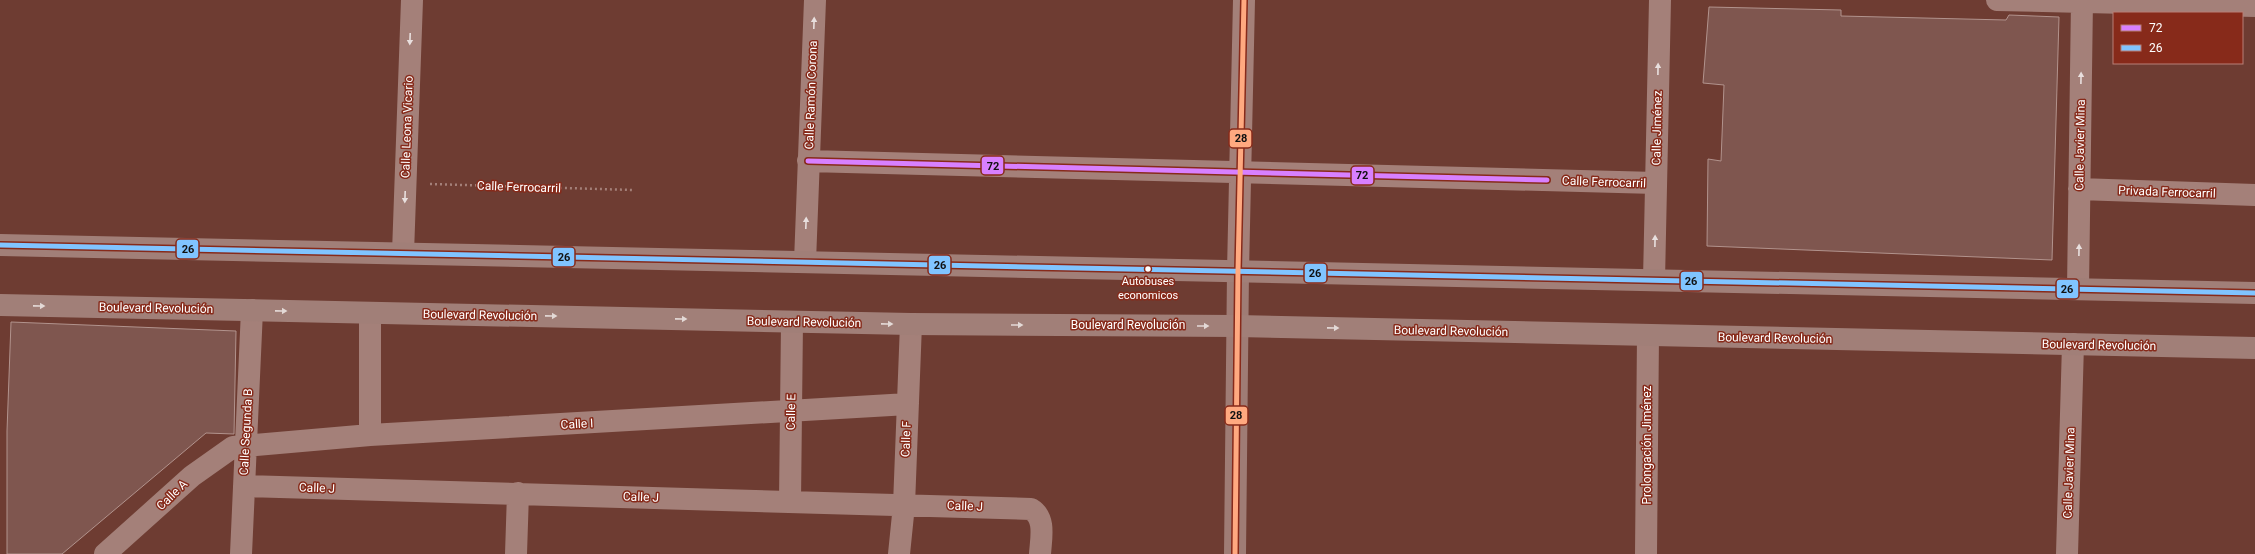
<svg xmlns="http://www.w3.org/2000/svg" width="2255" height="554" viewBox="0 0 2255 554" font-family="Roboto,sans-serif">
	<rect width="100%" height="100%" fill="#6e3c32"/>
	<path fill="#7f564f" stroke="#b2938d" d="M 1709,7 L 1841,10 L 1841,16 L 2006,20 L 2009,15 L 2059,17 L 2052,260 L 1707,246 L 1708,159 L 1721,161 L 1724,85 L 1703,83 Z
		M 11,322 L 236,331 L 234,434 L 206,433 L 62,554 L 7,554 L 7,431 Z"/>
	<g fill="none" stroke-linecap="round" stroke-linejoin="round">
		<path stroke="#a48079" stroke-width="2.5" stroke-dasharray="2 3" stroke-linecap="butt" d="M 430,184 L 633,190"/>
		<path stroke="#a48079" stroke-width="22" d="M 1997,0 L 2255,6
			M 808,161 L 1656,183
			M 2079,189 L 2255,195
			M 403,253 L 412,0
			M 805,262 L 815,0
			M 1238,271 L 1244,0
			M 1654,280 L 1660,0
			M 2078,289 L 2082,0
			M 370,435 L 370,313
			M 244,486 L 1031,509 C 1046,518 1041,538 1040,554
			M 790,501 L 792,322
			M 105,554 L 192,476 L 233,447 L 370,435 L 908,404
			M 241,554 L 252,310
			M 516,554 L 518,493
			M 899,554 L 904,505 L 911,324
			M 1646,554 L 1648,335
			M 2067,554 L 2073,344"/>
		<path stroke="#9f7c75" stroke-width="22" d="M 1235,554 L 1238,271"/>
		<path stroke="#a17f78" stroke-width="22" d="M 0,245 L 2255,293
			M 0,305 L 911,324 L 1237,326 L 2255,348"/>
		<g stroke="#872a1a" stroke-width="8">
			<path id="bus-1" d="M 808,161 L 1547,180"/>
		</g>
		<g stroke="#872a1a" stroke-width="8">
			<path id="bus-2" d="M 0,245 L 2255,293"/>
		</g>
		<g stroke="#872a1a" stroke-width="8">
			<path id="bus-3" d="M 1235,554 L 1238,271 L 1244,0"/>
		</g>
		<use href="#bus-1" stroke="#d880ff" stroke-width="5"/>
		<use href="#bus-2" stroke="#80c4ff" stroke-width="5"/>
		<use href="#bus-3" stroke="#ffa980" stroke-width="5"/>
	</g>
	<defs><path id="oneway-solid" d="M-6-.8H1V-3.2L6.5 0L1 3.2V.8H-6Z"/></defs>
	<g fill="#e8dfde">
		<use href="#oneway-solid" transform="translate(814 23) rotate(-88)"/>
		<use href="#oneway-solid" transform="translate(410 39) rotate(92)"/>
		<use href="#oneway-solid" transform="translate(1658 69) rotate(-89)"/>
		<use href="#oneway-solid" transform="translate(2081 78) rotate(-89)"/>
		<use href="#oneway-solid" transform="translate(405 197) rotate(92)"/>
		<use href="#oneway-solid" transform="translate(806 223) rotate(-88)"/>
		<use href="#oneway-solid" transform="translate(1655 241) rotate(-89)"/>
		<use href="#oneway-solid" transform="translate(2079 250) rotate(-89)"/>
	</g>
	<g fill="#e3d9d6">
		<use href="#oneway-solid" transform="translate(39 306) rotate(1)"/>
		<use href="#oneway-solid" transform="translate(281 311) rotate(1)"/>
		<use href="#oneway-solid" transform="translate(551 316) rotate(1)"/>
		<use href="#oneway-solid" transform="translate(681 319) rotate(1)"/>
		<use href="#oneway-solid" transform="translate(887 324) rotate(1)"/>
		<use href="#oneway-solid" transform="translate(1017 325)"/>
		<use href="#oneway-solid" transform="translate(1203 326)"/>
		<use href="#oneway-solid" transform="translate(1333 328) rotate(1)"/>
	</g>
	<circle fill="#fff" stroke="#872a1a" stroke-width="1.5" cx="1148" cy="269" r="3.5"/>
	<g text-anchor="middle" stroke-width="3" stroke-linejoin="round" paint-order="stroke">
		<g font-size="11" fill="#fff" stroke="#872a1a">
			<text x="1148" y="285">Autobuses<tspan x="1148" dy="14">economicos</tspan></text>
		</g>
		<g font-size="12" fill="#fff" stroke="#872a1a">
			<text transform="translate(811 95) rotate(-88)" y="4">Calle Ramón Corona</text>
			<text transform="translate(407 127) rotate(-88)" y="4">Calle Leona Vicario</text>
			<text transform="translate(1657 128) rotate(-89)" y="4">Calle Jiménez</text>
			<text transform="translate(2080 145) rotate(-89)" y="4">Calle Javier Mina</text>
			<text transform="translate(1604 182) rotate(2)" y="4">Calle Ferrocarril</text>
			<text transform="translate(519 187) rotate(2)" y="4">Calle Ferrocarril</text>
			<text transform="translate(2167 192) rotate(2)" y="4">Privada Ferrocarril</text>
			<text transform="translate(156 308) rotate(1)" y="4">Boulevard Revolución</text>
			<text transform="translate(480 315) rotate(1)" y="4">Boulevard Revolución</text>
			<text transform="translate(804 322) rotate(1)" y="4">Boulevard Revolución</text>
			<text x="1128" y="329">Boulevard Revolución</text>
			<text transform="translate(1451 331) rotate(1)" y="4">Boulevard Revolución</text>
			<text transform="translate(1775 338) rotate(1)" y="4">Boulevard Revolución</text>
			<text transform="translate(2099 345) rotate(1)" y="4">Boulevard Revolución</text>
			<text transform="translate(791 412) rotate(-89)" y="4">Calle E</text>
			<text transform="translate(577 424) rotate(-3)" y="4">Calle I</text>
			<text transform="translate(246 432) rotate(-87)" y="4">Calle Segunda B</text>
			<text transform="translate(906 439) rotate(-88)" y="4">Calle F</text>
			<text transform="translate(1647 445) rotate(-90)" y="4">Prolongación Jiménez</text>
			<text transform="translate(2069 473) rotate(-88)" y="4">Calle Javier Mina</text>
			<text transform="translate(317 488) rotate(2)" y="4">Calle J</text>
			<text transform="translate(172 495) rotate(-44)" y="4">Calle A</text>
			<text transform="translate(641 497) rotate(2)" y="4">Calle J</text>
			<text transform="translate(965 506) rotate(2)" y="4">Calle J</text>
		</g>
	</g>
	<g stroke="#872a1a" stroke-width="1.5">
		<rect x="1229" y="129" width="23" height="19" rx="4" fill="#ffa980"/>
		<rect x="981" y="156" width="23" height="19" rx="4" fill="#d880ff"/>
		<rect x="1351" y="166" width="23" height="19" rx="4" fill="#d880ff"/>
		<rect x="176" y="239" width="23" height="20" rx="4" fill="#80c4ff"/>
		<rect x="552" y="247" width="23" height="20" rx="4" fill="#80c4ff"/>
		<rect x="928" y="255" width="23" height="20" rx="4" fill="#80c4ff"/>
		<rect x="1304" y="263" width="23" height="20" rx="4" fill="#80c4ff"/>
		<rect x="1680" y="271" width="23" height="20" rx="4" fill="#80c4ff"/>
		<rect x="2056" y="279" width="23" height="20" rx="4" fill="#80c4ff"/>
		<rect x="1225" y="406" width="23" height="19" rx="4" fill="#ffa980"/>
	</g>
	<g font-size="11" text-anchor="middle" font-weight="bold" fill="#111">
		<text x="1241" y="142">28</text>
		<text x="993" y="170">72</text>
		<text x="1362" y="179">72</text>
		<text x="188" y="253">26</text>
		<text x="564" y="261">26</text>
		<text x="940" y="269">26</text>
		<text x="1315" y="277">26</text>
		<text x="1691" y="285">26</text>
		<text x="2067" y="293">26</text>
		<text x="1236" y="419">28</text>
	</g>
	<rect x="2113" y="12" width="130" height="52" fill="#872a1a" stroke="#b77f76"/>
	<rect x="2121" y="25" width="20" height="6" fill="#d880ff" stroke="#b77f76"/>
	<text x="2149" y="32" font-size="12" fill="#ffffff">72</text>
	<rect x="2121" y="45" width="20" height="6" fill="#80c4ff" stroke="#b77f76"/>
	<text x="2149" y="52" font-size="12" fill="#ffffff">26</text>
</svg>
